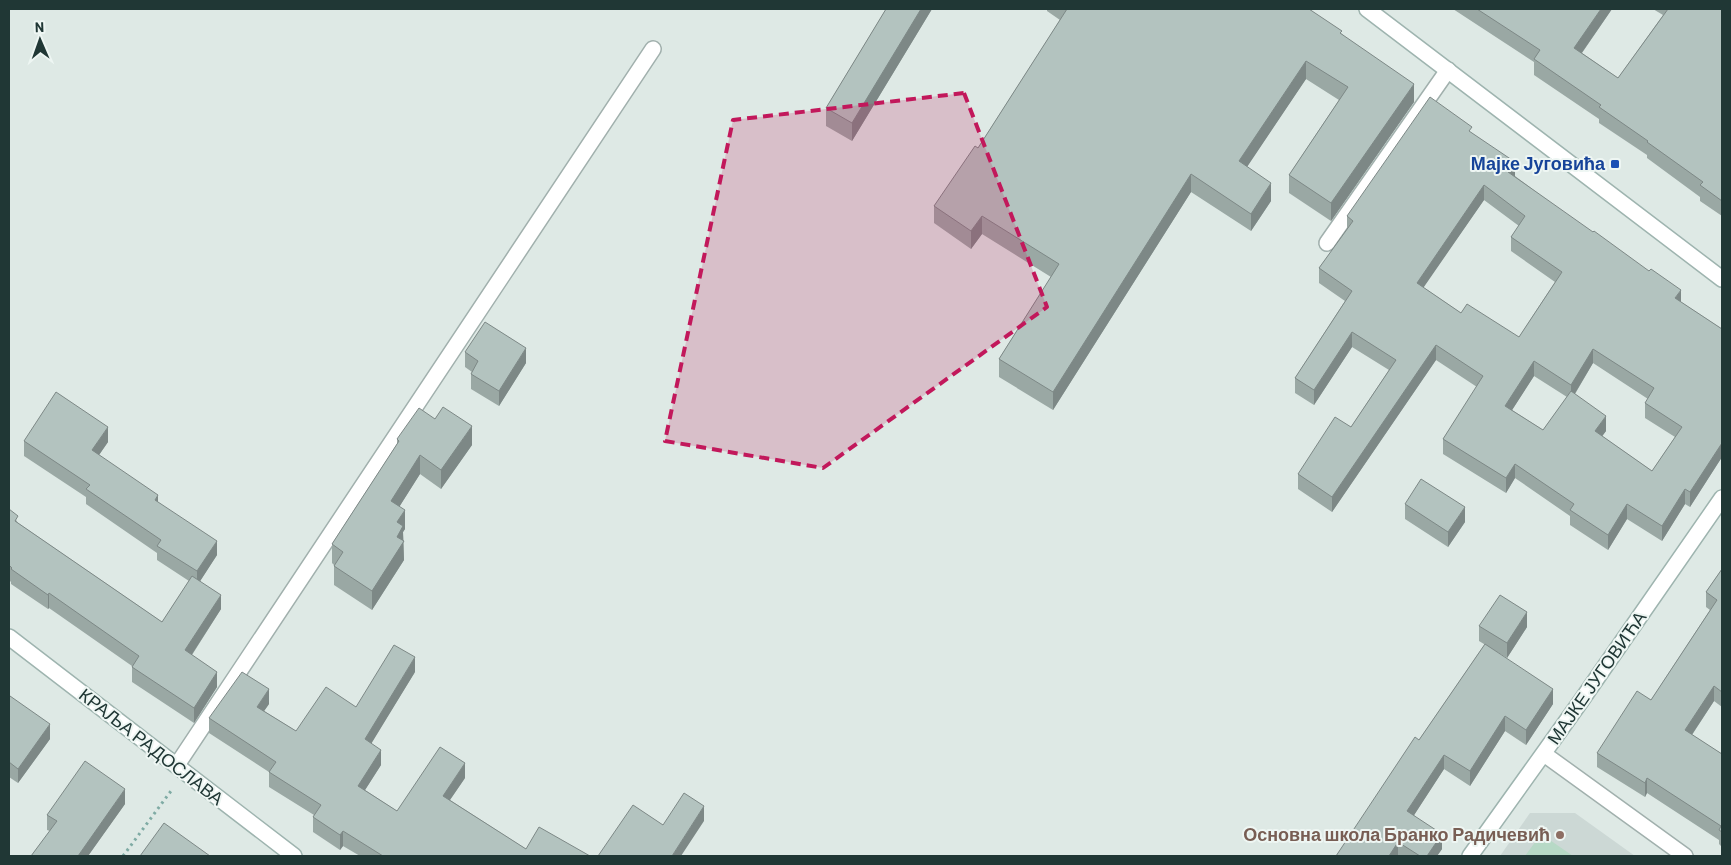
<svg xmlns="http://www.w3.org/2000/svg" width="1731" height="865" viewBox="0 0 1731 865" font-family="Barlow,sans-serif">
	<rect width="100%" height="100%" fill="#dee9e5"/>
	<path fill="#ccd8d5" d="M 1530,813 L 1575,813 L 1635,856 L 1500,856 Z"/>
	<path fill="#b7d9c6" d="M 1541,834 L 1573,856 L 1525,856 Z"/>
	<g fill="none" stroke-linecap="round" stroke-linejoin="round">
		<g stroke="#a1b0ad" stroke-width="18">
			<path id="lane" d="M 1327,243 L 1448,70"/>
		</g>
		<g stroke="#a1b0ad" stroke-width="18">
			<path id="street" d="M 1544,754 L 1685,856
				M 177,765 L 653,49"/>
		</g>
		<g stroke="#9eb4af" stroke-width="18">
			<path id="secondary" d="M 1367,9 L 1722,279
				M 9,637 L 294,856
				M 1470,856 L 1581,701 L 1722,498"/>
		</g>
		<path stroke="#7faba4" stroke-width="3" stroke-dasharray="2.5 4" stroke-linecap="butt" d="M 123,856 L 171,791"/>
		<use href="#lane" stroke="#fff" stroke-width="15"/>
		<use href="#street" stroke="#fff" stroke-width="15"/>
		<use href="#secondary" stroke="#fff" stroke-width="15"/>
	</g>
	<path fill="#9aa8a4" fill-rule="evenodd" d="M 886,9 L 934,9 L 933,10 L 932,9 L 852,141 L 826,126 L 826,108 Z
		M 1047,9 L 1309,9 L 1342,34 L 1414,102 L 1331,221 L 1289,193 L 1289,175 L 1339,100 L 1306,79 L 1247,166 L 1271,201 L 1251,231 L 1191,192 L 1053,410 L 999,377 L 999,359 L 1051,277 L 982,234 L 971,249 L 934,223 L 934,206 L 978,148 L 1060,20 L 1047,11 Z
		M 1453,9 L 1612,9 L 1582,53 L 1618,78 L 1663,15 L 1653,9 L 1722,9 L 1722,216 L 1700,201 L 1700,197 L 1647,158 L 1647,155 L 1599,123 L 1599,119 L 1534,75 L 1534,62 Z
		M 1472,133 L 1515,176 L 1681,302 L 1722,329 L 1722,457 L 1690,507 L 1685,504 L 1662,541 L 1627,519 L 1608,550 L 1570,525 L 1570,516 L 1515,478 L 1506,493 L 1443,454 L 1443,439 L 1477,387 L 1436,360 L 1332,512 L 1298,489 L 1298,474 L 1351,427 L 1389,370 L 1352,347 L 1314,405 L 1295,393 L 1295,378 L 1345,301 L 1319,283 L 1319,268 L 1347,230 L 1347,216 ZM 1484,200 L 1519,226 L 1511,237 L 1511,251 L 1555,282 L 1519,337 L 1461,313 L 1423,287 ZM 1593,363 L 1648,399 L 1645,403 L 1645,418 L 1675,437 L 1652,471 L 1602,436 L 1606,431 L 1575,394 ZM 1534,376 L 1567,397 L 1543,430 L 1512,410 Z
		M 465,352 L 526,363 L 499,406 L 471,389 L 471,374 L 472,372 L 465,367 Z
		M 397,439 L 472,445 L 441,489 L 420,474 L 399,507 L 405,529 L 403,532 L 404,560 L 372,610 L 334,585 L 334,565 L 332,563 L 332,544 L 397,444 Z
		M 24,441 L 108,442 L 99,455 L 158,502 L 217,555 L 200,581 L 221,609 L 192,655 L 217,687 L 194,723 L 132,682 L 132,666 L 49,608 L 48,609 L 11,584 L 11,582 L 9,580 L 9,509 L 18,523 L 162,622 L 189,581 L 157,560 L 157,553 L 86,504 L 86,497 L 24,456 Z
		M 1405,504 L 1465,522 L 1448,547 L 1405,519 Z
		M 1722,569 L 1722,707 L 1714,701 L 1692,735 L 1722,754 L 1722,847 L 1719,844 L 1719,840 L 1647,793 L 1645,797 L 1597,767 L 1597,753 L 1651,700 L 1710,610 L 1706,607 L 1706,592 Z
		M 1479,626 L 1527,627 L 1507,658 L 1479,641 Z
		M 1485,644 L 1553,704 L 1526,745 L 1505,731 L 1470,786 L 1444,769 L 1414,815 L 1442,849 L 1437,856 L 1336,856 L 1419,740 Z
		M 415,672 L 371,743 L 381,765 L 365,790 L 397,811 L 465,778 L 450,800 L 526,849 L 590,856 L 360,856 L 343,846 L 340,850 L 313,832 L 313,817 L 314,815 L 269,787 L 269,772 L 209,733 L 209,718 L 269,704 L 264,711 L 296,731 L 356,707 Z
		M 9,699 L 50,739 L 18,783 L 9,777 Z
		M 125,804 L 88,856 L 31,856 L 50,831 L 47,830 L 47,815 Z"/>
	<path fill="#7d8886" d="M 921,9 L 932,9 L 852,141 L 852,123 Z
		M 1601,9 L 1612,9 L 1574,64 L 1574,48 Z
		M 1306,61 L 1306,79 L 1239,179 L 1239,161 Z
		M 1414,84 L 1414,102 L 1331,221 L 1331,203 Z
		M 1515,162 L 1515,177 L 1508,172 Z
		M 1191,174 L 1191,192 L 1053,410 L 1053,392 Z
		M 1271,183 L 1271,201 L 1251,231 L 1251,214 Z
		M 1484,185 L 1484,200 L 1417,297 L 1417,283 Z
		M 982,216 L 982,234 L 971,249 L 971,231 Z
		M 1681,290 L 1681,305 L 1675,298 Z
		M 1352,332 L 1352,347 L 1314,405 L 1314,390 Z
		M 1436,345 L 1436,360 L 1332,512 L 1332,497 Z
		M 526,348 L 526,363 L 499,406 L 499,391 Z
		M 1593,349 L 1593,363 L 1571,400 L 1571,385 Z
		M 1534,361 L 1534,376 L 1505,421 L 1505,406 Z
		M 1606,416 L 1606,431 L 1595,446 L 1595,431 Z
		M 472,426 L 472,445 L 441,489 L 441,470 Z
		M 108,427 L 108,442 L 92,465 L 92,450 Z
		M 1722,443 L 1722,457 L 1690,507 L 1690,492 Z
		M 420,455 L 420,474 L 391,520 L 391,501 Z
		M 1515,464 L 1515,478 L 1506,493 L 1506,478 Z
		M 1685,489 L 1685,504 L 1662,541 L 1662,526 Z
		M 158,495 L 158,510 L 155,500 Z
		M 1627,504 L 1627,519 L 1608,550 L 1608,535 Z
		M 1465,507 L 1465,522 L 1448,547 L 1448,532 Z
		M 405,510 L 405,529 L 403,532 L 404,560 L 372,610 L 372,591 L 397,522 Z
		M 217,541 L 217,555 L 197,586 L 197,571 Z
		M 49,593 L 49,608 L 48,609 L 48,595 Z
		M 221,595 L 221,609 L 185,665 L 185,650 Z
		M 1527,612 L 1527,627 L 1507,658 L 1507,643 Z
		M 415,657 L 415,672 L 365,754 L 365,739 Z
		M 217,672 L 217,687 L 194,723 L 194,708 Z
		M 1714,686 L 1714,701 L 1685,745 L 1685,730 Z
		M 269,689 L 269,704 L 257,721 L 257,707 Z
		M 1553,689 L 1553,704 L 1526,745 L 1526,730 Z
		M 1505,716 L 1505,731 L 1470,786 L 1470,771 Z
		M 50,724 L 50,739 L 18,783 L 18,769 Z
		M 381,750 L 381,765 L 358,801 L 358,786 Z
		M 1444,755 L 1444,769 L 1407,826 L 1407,811 Z
		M 465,763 L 465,778 L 443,810 L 443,796 Z
		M 1647,778 L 1647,793 L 1645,797 L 1645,783 Z
		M 125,789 L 125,804 L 88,856 L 78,856 Z
		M 704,806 L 704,821 L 681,856 L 672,856 Z
		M 343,831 L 343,846 L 340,850 L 340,835 Z
		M 1442,834 L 1442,849 L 1437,856 L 1427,856 Z
		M 1398,842 L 1398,856 L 1389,856 Z"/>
	<path fill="#b3c3bf" stroke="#7d8886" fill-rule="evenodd" d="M 886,9 L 921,9 L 852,123 L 826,108 Z
		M 1067,9 L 1309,9 L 1342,31 L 1340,33 L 1414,84 L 1331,203 L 1289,175 L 1348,87 L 1306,61 L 1239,161 L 1271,183 L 1251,214 L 1191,174 L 1053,392 L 999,359 L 1059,264 L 982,216 L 971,231 L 934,206 L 975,146 L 978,148 Z
		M 1477,9 L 1601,9 L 1574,48 L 1618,78 L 1668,9 L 1722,9 L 1722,201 L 1700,185 L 1703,182 L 1647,142 L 1648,141 L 1599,107 L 1601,105 L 1534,59 L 1540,50 Z
		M 1430,97 L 1472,127 L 1469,131 L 1515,162 L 1508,172 L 1593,232 L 1594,231 L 1649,271 L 1651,269 L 1681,290 L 1675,298 L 1722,329 L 1722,443 L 1690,492 L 1685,489 L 1662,526 L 1627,504 L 1608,535 L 1570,510 L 1574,504 L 1515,464 L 1506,478 L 1443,439 L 1483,376 L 1436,345 L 1332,497 L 1298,474 L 1335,417 L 1351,427 L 1396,360 L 1352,332 L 1314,390 L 1295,378 L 1352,291 L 1319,268 L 1353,221 L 1347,216 ZM 1484,185 L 1525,216 L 1511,237 L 1562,272 L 1519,337 L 1467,304 L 1461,313 L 1417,283 ZM 1593,349 L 1654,388 L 1645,403 L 1682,427 L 1652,471 L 1595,431 L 1606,416 L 1571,391 L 1543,430 L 1505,406 L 1534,361 L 1571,385 Z
		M 485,322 L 526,348 L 499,391 L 471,374 L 478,361 L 465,352 Z
		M 56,392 L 108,427 L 92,450 L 158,495 L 155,500 L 217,541 L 197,571 L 157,546 L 161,540 L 86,489 L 90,485 L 24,441 Z
		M 443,407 L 472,426 L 441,470 L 420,455 L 391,501 L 405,510 L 397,522 L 403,526 L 397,537 L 404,541 L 372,591 L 334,566 L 343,552 L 332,544 L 399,441 L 397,439 L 419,408 L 435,419 Z
		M 1421,479 L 1465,507 L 1448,532 L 1405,504 Z
		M 9,509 L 18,516 L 15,521 L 162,622 L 192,576 L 221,595 L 185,650 L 217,672 L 194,708 L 132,667 L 139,656 L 49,593 L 48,595 L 11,569 L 12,568 L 9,565 Z
		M 1722,569 L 1722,692 L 1714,686 L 1685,730 L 1722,754 L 1722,832 L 1719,830 L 1721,826 L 1647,778 L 1645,783 L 1597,753 L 1637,691 L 1651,700 L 1717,600 L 1706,592 Z
		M 1500,595 L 1527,612 L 1507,643 L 1479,626 Z
		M 1485,644 L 1553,689 L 1526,730 L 1505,716 L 1470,771 L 1444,755 L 1407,811 L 1442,834 L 1427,856 L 1420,856 L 1398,842 L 1389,856 L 1336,856 L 1415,737 L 1419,740 Z
		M 394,645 L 415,657 L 365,739 L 381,750 L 358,786 L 397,811 L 440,747 L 465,763 L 443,796 L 526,849 L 539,827 L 590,856 L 383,856 L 343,831 L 340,835 L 313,817 L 321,805 L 269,772 L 276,762 L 209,718 L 242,672 L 269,689 L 257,707 L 296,731 L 326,687 L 356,707 Z
		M 10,696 L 50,724 L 18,769 L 9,762 L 9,699 Z
		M 85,761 L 125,789 L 78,856 L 31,856 L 57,821 L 47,815 Z
		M 684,793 L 704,806 L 672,856 L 598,856 L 633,805 L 663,825 Z
		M 164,823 L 210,856 L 140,856 Z"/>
	<path fill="#c2185b" fill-opacity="0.2" stroke="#c2185b" stroke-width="4" stroke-dasharray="10 6" stroke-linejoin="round" d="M 964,93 L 1047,307 L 823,468 L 665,441 L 733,120 Z"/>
	<rect fill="#1a4fb4" stroke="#eef6f3" stroke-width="2" x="1610" y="159" width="10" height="10" rx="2.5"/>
	<circle fill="#8d6e63" stroke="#eef6f3" stroke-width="2" cx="1560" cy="835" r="5"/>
	<g text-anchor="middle" stroke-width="4" stroke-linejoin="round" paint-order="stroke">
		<g font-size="18" font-weight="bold" fill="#164399" stroke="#eef6f3" text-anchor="end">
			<text x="1605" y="170">Мајке Југовића</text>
		</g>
		<g font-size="18" fill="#203735" stroke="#eef6f3">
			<text transform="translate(1597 678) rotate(-55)" y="6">МАЈКЕ ЈУГОВИЋА</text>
			<text transform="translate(151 747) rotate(38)" y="6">КРАЉА РАДОСЛАВА</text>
		</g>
		<g font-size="18" font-weight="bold" fill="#785e54" stroke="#eef6f3" text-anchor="end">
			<text x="1550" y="841">Основна школа Бранко Радичевић</text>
		</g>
	</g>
	<rect width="1731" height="865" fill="none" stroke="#203735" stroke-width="20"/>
	<g transform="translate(40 40) rotate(358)" stroke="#eef6f3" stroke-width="4" paint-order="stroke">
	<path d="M0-4L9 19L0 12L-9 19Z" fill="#203735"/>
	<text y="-8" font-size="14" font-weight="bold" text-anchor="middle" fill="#203735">N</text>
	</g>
</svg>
